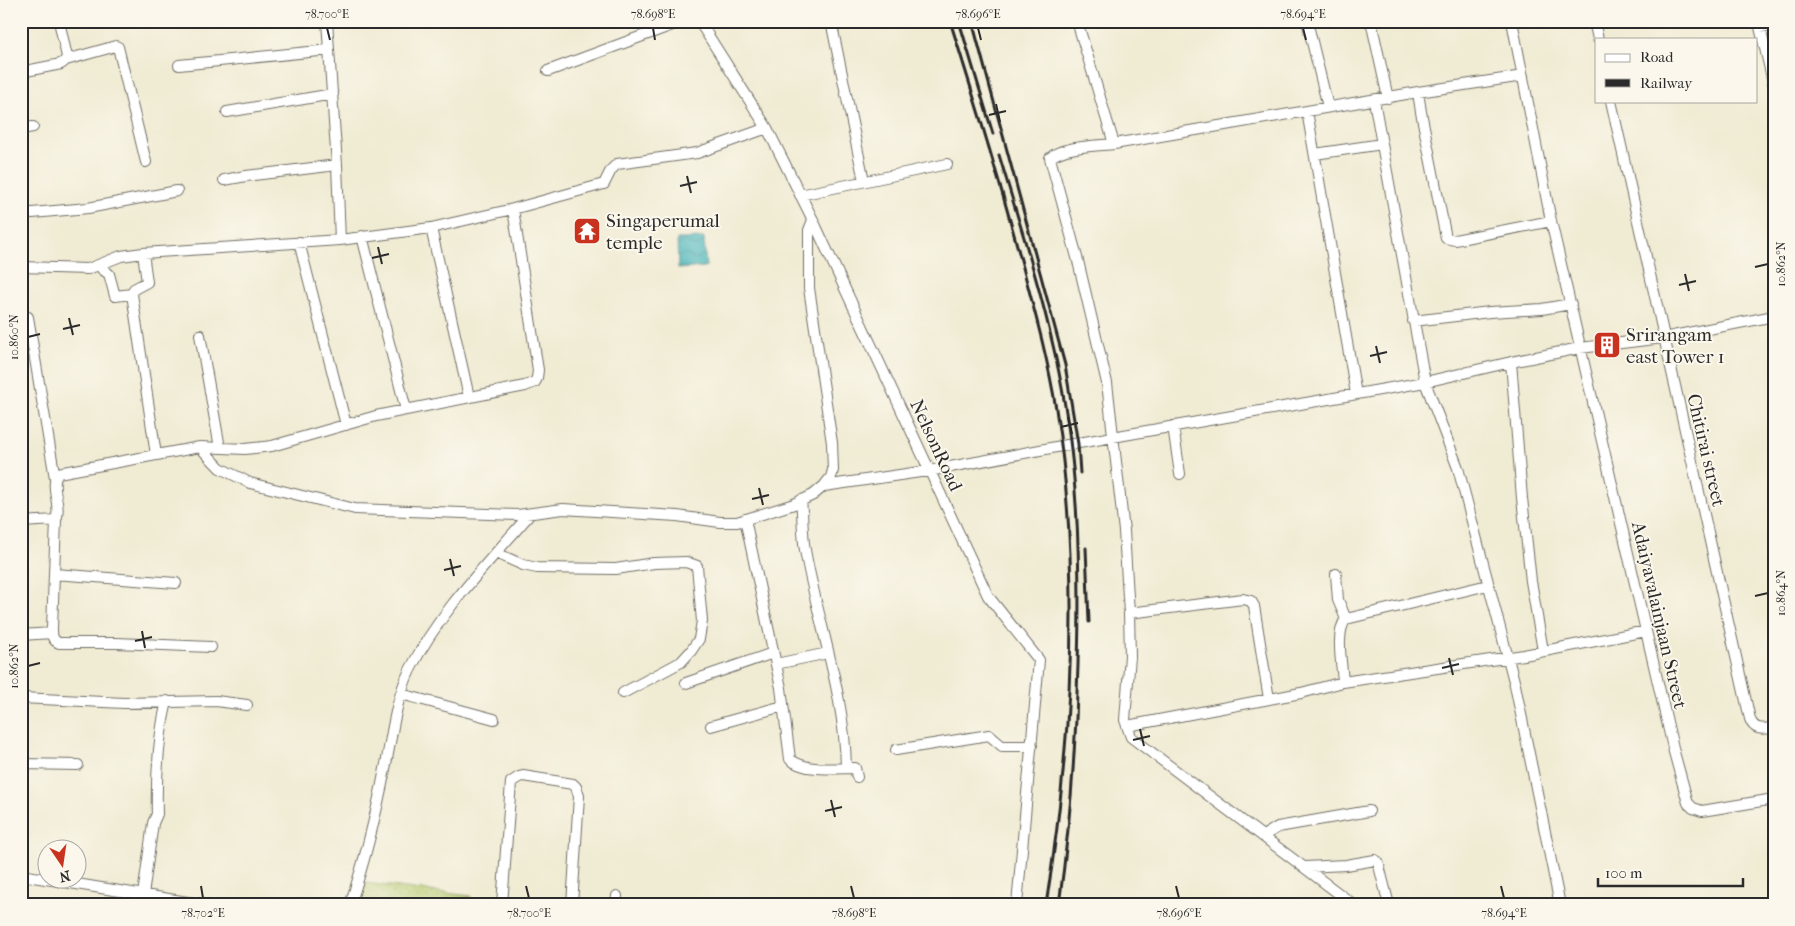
<svg xmlns="http://www.w3.org/2000/svg" width="1795" height="926" viewBox="0 0 1795 926" font-family="'IM FELL French Canon',serif">
	<defs>
		<pattern id="grass-dots" width="8" height="8" patternUnits="userSpaceOnUse" patternTransform="scale(1.25)"><rect width="8" height="8" fill="#b3c76a"/><path d="M2 2h.1M6 6h.1" fill="none" stroke="#9aab5c" stroke-width="1.8" stroke-linecap="round"/></pattern>
		<pattern id="water-waves" width="16" height="10" patternUnits="userSpaceOnUse" patternTransform="scale(1.25)"><rect width="16" height="10" fill="#41b2b9"/><path d="M0 5q4-4 8 0t8 0" fill="none" stroke="#379197"/></pattern>
	</defs>
	<rect width="100%" height="100%" fill="#fbf7ec"/>
	<filter id="ink" filterUnits="userSpaceOnUse"><feTurbulence type="fractalNoise" baseFrequency=".02" numOctaves="2"/><feDisplacementMap in="SourceGraphic" scale="10" xChannelSelector="R" yChannelSelector="G"/><feConvolveMatrix kernelMatrix="1 2 1 2 8 2 1 2 1" color-interpolation-filters="sRGB"/></filter>
	<filter id="wash" filterUnits="userSpaceOnUse"><feTurbulence type="fractalNoise" baseFrequency=".0096" numOctaves="4" result="noise"/><feDisplacementMap in="SourceGraphic" scale="20" xChannelSelector="R" yChannelSelector="G"/><feGaussianBlur stdDeviation="1.12" result="paint"/><feColorMatrix in="noise" values="0 0 0 0 0 0 0 0 0 0 0 0 0 0 0 0 0 1.4 0 .05"/><feComposite in="paint" operator="in"/></filter>
	<g filter="url(#wash)">
		<rect width="100%" height="100%" fill="#f0ebd3"/>
		<path fill="url(#grass-dots)" stroke="#6f794a" d="M 366,883 L 471,896 L 470,905 L 359,905 Z"/>
		<path fill="url(#water-waves)" stroke="#366e72" d="M 704,238 L 706,267 L 678,269 L 677,239 Z"/>
	</g>
	<g filter="url(#ink)">
		<g fill="none" stroke-linecap="round" stroke-linejoin="round">
			<g stroke="#706e66" stroke-width="12">
				<path id="minor" d="M 699,21 L 767,128 L 813,220 L 988,596 L 1039,660 L 1017,905
					M 831,21 L 864,181
					M 1077,21 L 1114,144
					M 1307,21 L 1328,107
					M 1371,21 L 1388,98
					M 1512,21 L 1551,221 L 1674,752 L 1688,803 L 1693,808 L 1702,811 L 1774,799
					M 1594,21 L 1598,39
					M 1774,25 L 1760,27 L 1774,86
					M 66,60 L 116,46 L 118,47 L 146,162
					M 179,65 L 329,50
					M 548,71 L 683,21
					M 21,72 L 61,64 L 65,61 L 67,57 L 59,21
					M 1418,92 L 1421,112 L 1446,238 L 1455,240 L 1551,221
					M 1374,100 L 1425,382 L 1511,362 L 1580,348 L 1663,338 L 1774,316
					M 1611,101 L 1750,719 C 1754,731 1763,729 1774,728
					M 1307,111 L 1356,394
					M 227,112 L 333,94
					M 21,129 L 33,127
					M 1315,154 L 1382,144
					M 224,180 L 246,176 L 337,165
					M 800,195 L 947,164
					M 513,209 L 604,184 L 611,170 L 617,164 L 697,153 L 767,128
					M 21,214 L 88,208 L 177,191
					M 431,228 L 469,397
					M 362,236 L 406,410
					M 299,242 L 346,425
					M 143,253 L 147,282 L 134,289 L 132,294 L 156,455
					M 100,265 L 102,269 L 109,274 L 115,296 L 132,294
					M 21,267 L 88,269 L 121,256 L 143,253 L 340,240 L 337,165 L 327,21
					M 28,317 L 55,478
					M 1413,321 L 1490,312 L 1542,309 L 1571,304
					M 200,335 L 220,448
					M 1511,362 L 1522,498 L 1531,581 L 1543,651
					M 1173,426 L 1180,474
					M 200,447 L 245,449 L 272,446 L 376,416 L 525,386 L 535,382 L 537,378 L 538,370 L 513,209 L 431,228 L 340,240
					M 824,486 L 934,470 L 1056,447 L 1425,382 L 1458,468 L 1515,685 L 1560,905
					M 801,500 C 803,517 802,534 805,550 C 818,623 845,694 846,768
					M 745,519 L 781,688 L 790,759 C 804,772 836,768 855,768 L 857,777
					M 56,520 L 52,628 C 52,636 52,640 59,643 L 116,643 L 211,647
					M 21,522 L 56,520 C 62,505 49,486 58,473 L 200,447 L 220,468 L 250,483 L 355,509 L 518,515 L 563,509 L 677,516 L 720,522 L 737,522 L 794,504 L 813,495 L 824,486 L 831,477 L 833,470 L 832,443 L 809,288 L 809,230 L 813,220
					M 496,553 L 523,565 L 537,568 L 616,569 L 654,563 L 686,562 L 697,566 L 702,621 L 699,639 L 691,651 L 681,662 L 623,693
					M 54,574 L 176,583
					M 1336,574 L 1338,600 L 1346,619
					M 1129,613 L 1243,599 L 1251,601 L 1254,606 L 1269,699
					M 21,635 L 52,633
					M 776,664 L 828,653
					M 1343,682 L 1524,655 L 1646,631
					M 686,683 L 773,653
					M 401,694 L 494,719
					M 21,698 L 124,703 L 216,701 L 247,705
					M 711,726 L 783,706
					M 1127,726 L 1301,693 L 1343,682 C 1342,665 1335,632 1346,619 L 1488,585
					M 896,750 L 989,735 L 1002,746 L 1032,746
					M 21,764 L 78,765
					M 1263,836 L 1278,827 L 1369,811
					M 1305,867 L 1346,865 L 1375,860 L 1378,862 L 1389,905
					M 21,875 L 206,905
					M 143,895 L 153,823 L 157,814 C 156,776 158,738 167,701
					M 350,905 C 365,860 376,815 385,769 C 392,736 395,701 410,670 C 439,612 488,563 530,514
					M 502,905 L 511,782 L 519,777 L 523,776 L 573,784 L 576,787 L 579,796 L 572,905
					M 616,905 L 617,896
					M 1354,905 L 1131,737 L 1125,720 L 1130,656 L 1129,613 L 1124,531 L 1107,383 L 1078,261 L 1050,158 C 1062,146 1098,146 1114,144 L 1418,92 L 1523,76"/>
			</g>
			<use href="#minor" stroke="#fff" stroke-width="10"/>
			<path stroke="#2b2b2b" stroke-width="3" d="M 950,21 C 975,100 999,179 1021,260 C 1034,309 1048,359 1056,409 C 1082,573 1072,742 1046,905
				M 959,21 L 993,134
				M 972,21 L 1065,365 L 1078,444 L 1080,473
				M 999,155 C 1019,221 1040,287 1055,354 C 1078,455 1081,561 1078,665 C 1076,745 1070,826 1059,905
				M 1086,548 L 1089,622"/>
		</g>
	</g>
	<path fill="none" stroke="#2b2b2b" stroke-width="2" d="M 327,28 L 330,40M 653,28 L 655,40M 978,28 L 981,40M 1303,28 L 1306,40M 996,104 L 1000,122M 989,115 L 1006,111M 687,176 L 691,193M 680,186 L 697,182M 378,247 L 382,264M 372,258 L 389,254M 1755,267 L 1768,264M 1685,274 L 1689,291M 1679,285 L 1696,281M 69,318 L 73,335M 63,329 L 80,325M 28,337 L 40,334M 1376,346 L 1380,363M 1370,356 L 1387,352M 1068,417 L 1072,434M 1061,427 L 1078,423M 759,488 L 763,505M 752,499 L 769,495M 450,559 L 454,576M 444,570 L 461,566M 1755,596 L 1768,593M 142,631 L 145,648M 135,641 L 152,637M 1449,658 L 1453,675M 28,666 L 40,663M 1442,668 L 1459,664M 1140,729 L 1144,746M 1133,740 L 1150,736M 831,800 L 835,817M 825,811 L 842,807M 201,886 L 203,898M 526,886 L 529,898M 851,886 L 854,898M 1176,886 L 1179,898M 1501,886 L 1504,898"/>
	<defs>
		<g id="temple-square" transform="scale(1.4375)"><rect x="-9" y="-9" width="18" height="18" rx="4" fill="#c8321e" stroke="#fbf7ec"/><path d="M0-6L5-2H3V0L6.5 2.5H4V6H1.5V3h-3V6H-4V2.5H-6.5L-3 0V-2H-5Z" fill="#fff"/></g>
		<g id="building-square" transform="scale(1.4375)"><rect x="-9" y="-9" width="18" height="18" rx="4" fill="#c8321e" stroke="#fbf7ec"/><path d="M-4-6H4V6H1V3H-1V6H-4ZM-2.5-4.3h1.7v1.8h-1.7ZM.8-4.3h1.7v1.8H.8ZM-2.5-1h1.7V.8h-1.7ZM.8-1h1.7V.8H.8Z" fill="#fff"/></g>
	</defs>
	<g fill-rule="evenodd">
		<use href="#temple-square" x="587" y="231"/>
		<use href="#building-square" x="1607" y="345"/>
	</g>
	<g text-anchor="middle" stroke-width="4" stroke-linejoin="round" paint-order="stroke">
		<g font-size="19" fill="#2b2b2b" stroke="#fbf7ec" text-anchor="start">
			<text x="606" y="227">Singaperumal<tspan x="606" dy="22">temple</tspan></text>
			<text x="1626" y="341">Srirangam<tspan x="1626" dy="22">east Tower 1</tspan></text>
		</g>
		<g font-size="19" fill="#2b2b2b" stroke="#fbf7ec">
			<text transform="translate(937 445) rotate(65)" y="7">NelsonRoad</text>
			<text transform="translate(1707 450) rotate(77)" y="7">Chitirai street</text>
			<text transform="translate(1660 615) rotate(77)" y="7">Adaiyavalainjaan Street</text>
		</g>
	</g>
	<rect width="1795" height="926" fill="none" stroke="#fbf7ec" stroke-width="55"/>
	<rect x="1595" y="38" width="162" height="65" fill="#fbf7ec" stroke="#a8a59f"/>
	<rect x="1605" y="54" width="25" height="8" fill="#ffffff" stroke="#a8a59f"/>
	<text x="1640" y="62" font-size="15" fill="#2b2b2b">Road</text>
	<rect x="1605" y="79" width="25" height="8" fill="#2b2b2b" stroke="#a8a59f"/>
	<text x="1640" y="88" font-size="15" fill="#2b2b2b">Railway</text>
	<g transform="translate(62 864) rotate(167)"><circle r="24" fill="#fbf7ec" stroke="#a8a59f"/>
	<path d="M0-4L9 19L0 12L-9 19Z" fill="#c8321e"/>
	<text y="-8" font-size="14" font-weight="bold" text-anchor="middle" fill="#2b2b2b">N</text>
	</g>
	<path d="M1598 878v8h145v-8" fill="none" stroke="#2b2b2b" stroke-width="2.5"/>
	<text x="1605" y="878" font-size="15" fill="#2b2b2b" stroke="#fbf7ec" stroke-width="4" paint-order="stroke">100 m</text>
	<rect x="28" y="28" width="1740" height="870" fill="none" stroke="#2b2b2b" stroke-width="2"/>
	<g font-size="12" text-anchor="middle" fill="#2b2b2b">
		<text x="327" y="18">78.700°E</text>
		<text x="653" y="18">78.698°E</text>
		<text x="978" y="18">78.696°E</text>
		<text x="1303" y="18">78.694°E</text>
		<text transform="translate(1781 264) rotate(-90)" y="4">10.862°N</text>
		<text transform="translate(14 337) rotate(-90)" y="4">10.860°N</text>
		<text transform="translate(1781 593) rotate(-90)" y="4">10.864°N</text>
		<text transform="translate(14 666) rotate(-90)" y="4">10.862°N</text>
		<text x="203" y="917">78.702°E</text>
		<text x="529" y="917">78.700°E</text>
		<text x="854" y="917">78.698°E</text>
		<text x="1179" y="917">78.696°E</text>
		<text x="1504" y="917">78.694°E</text>
	</g>
</svg>
